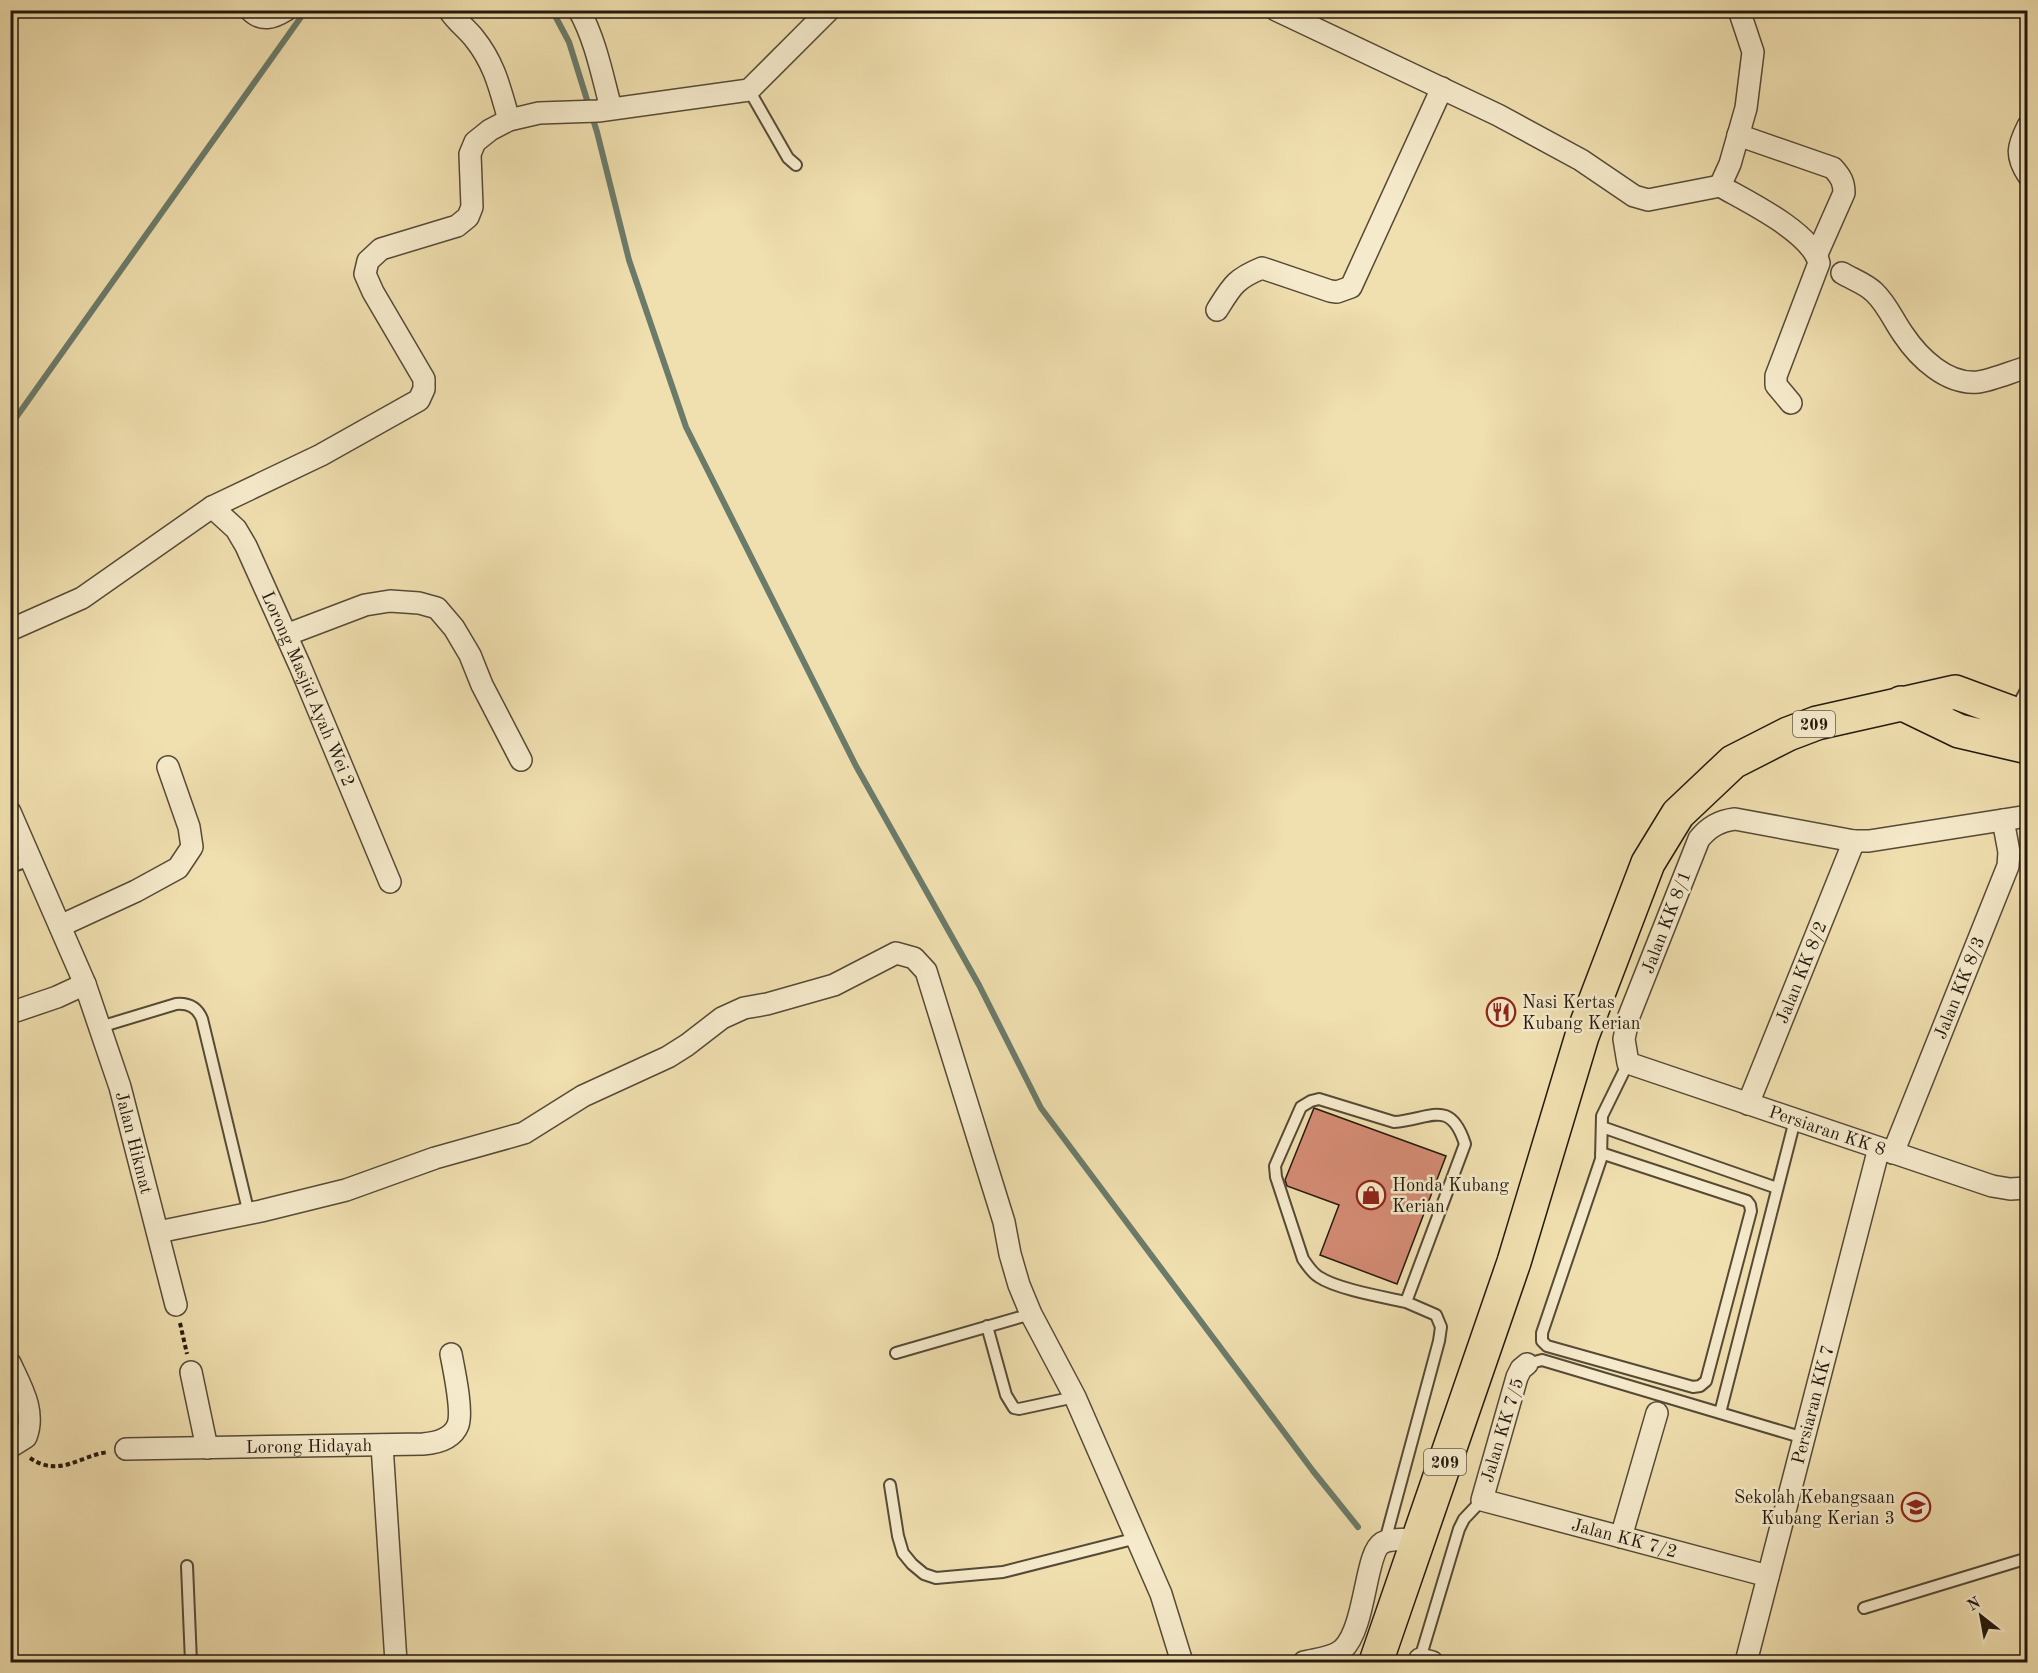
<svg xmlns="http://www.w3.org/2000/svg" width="2038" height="1673" viewBox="0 0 2038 1673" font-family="'Old Standard TT',serif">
	<rect width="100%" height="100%" fill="#f0dfaf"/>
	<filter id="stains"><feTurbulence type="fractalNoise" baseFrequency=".00333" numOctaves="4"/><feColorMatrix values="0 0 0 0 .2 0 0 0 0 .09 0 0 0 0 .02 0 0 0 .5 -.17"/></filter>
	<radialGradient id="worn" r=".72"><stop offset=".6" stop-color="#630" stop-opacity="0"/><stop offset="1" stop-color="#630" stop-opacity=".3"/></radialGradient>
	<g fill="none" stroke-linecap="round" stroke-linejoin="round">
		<path stroke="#6b7b6a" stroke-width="6" d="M 552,10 L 569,42 L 597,132 L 629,260 L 686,427 L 856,766 L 979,985 L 1041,1108 L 1313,1471 L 1358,1527
			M 10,426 L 306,10"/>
	</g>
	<path fill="#d58c75" stroke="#23190e" stroke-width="1.5" d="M 1314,1108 L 1446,1156 L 1397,1284 L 1320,1255 L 1339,1205 L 1287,1186 L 1285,1180 Z"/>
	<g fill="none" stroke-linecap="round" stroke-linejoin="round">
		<g stroke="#564a36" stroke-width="14">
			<path id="lane" d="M 749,90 L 788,158 L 796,165
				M 2015,710 L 2028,687
				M 10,867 L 31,860
				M 100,1027 L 176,1004 C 189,1003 197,1007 202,1019 L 249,1214
				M 1602,1127 L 1777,1188
				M 1601,1153 L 1747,1201 L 1750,1205 L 1751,1211 L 1706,1381 L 1700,1386 L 1693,1387 L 1547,1346 L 1542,1341 L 1542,1333 L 1601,1159 L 1602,1116 L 1628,1063
				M 987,1326 L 1006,1395 L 1014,1408 L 1019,1409 L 1075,1397
				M 896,1353 L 1031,1314
				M 1527,1364 L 1542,1360 L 1804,1438
				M 1720,1413 L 1795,1120
				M 890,1485 L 898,1536 L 903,1553 L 912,1564 L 924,1574 L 936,1578 L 1003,1572 L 1137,1538
				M 1385,1541 L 1439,1341 L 1441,1327 L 1436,1315 L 1406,1302 L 1465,1144 C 1450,1097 1429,1120 1394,1122 L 1319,1099 L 1311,1101 L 1301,1107 L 1275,1166 L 1276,1177 L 1303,1259 C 1308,1266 1312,1273 1319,1277 C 1337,1289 1383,1297 1406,1302
				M 187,1566 L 191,1662
				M 1864,1608 L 2028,1558
				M 1419,1662 L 1459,1529 L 1464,1519 L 1482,1500"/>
		</g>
		<g stroke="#564a36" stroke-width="24">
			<g id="street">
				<path d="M 250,10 C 262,22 273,18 286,10"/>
				<path d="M 449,10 C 456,21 466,28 474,38 C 495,64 500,89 509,120"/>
				<path d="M 579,10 C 596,41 602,75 611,108"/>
				<path d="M 1276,10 L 1498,115 L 1581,160 L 1634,196 L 1648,200 L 1720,186 C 1748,202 1811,232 1819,263 L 1776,376 L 1776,385 L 1791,403"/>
				<path d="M 2028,126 C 2018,146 2015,155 2028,175"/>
				<path d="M 1738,135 L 1833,168 C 1841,177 1844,182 1844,193 L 1817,254"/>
				<path d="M 1720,186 L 1730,164 L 1746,108 L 1753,52 L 1739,10"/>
				<path d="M 1842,273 C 1852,279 1866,284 1874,292 C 1887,304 1893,320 1903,334 C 1919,358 1947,385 1978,382 C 1993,380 2013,371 2028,367"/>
				<path d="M 1217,310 C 1232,286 1235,279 1262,268 L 1330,291 L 1337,292 L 1351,287 L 1442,88"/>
				<path id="s1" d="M 212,507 L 236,529 L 246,546 L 300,666 L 390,882"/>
				<path d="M 10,630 L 82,598 L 212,507 L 321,455 L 419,400 L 424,389 L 424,379 L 373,292 L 365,274 L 368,261 L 381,249 L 457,226 L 468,217 L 472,207 L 470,154 L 475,142 L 490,130 L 509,120 L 539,113 L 598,111 L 749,90 L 829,10"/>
				<path d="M 286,635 L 365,605 L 390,601 L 419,603 L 437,608 L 454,628 L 470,655 L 482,685 L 521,760"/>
				<path id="s2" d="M 10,812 L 85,984 L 120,1087 L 176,1305"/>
				<path id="s3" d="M 2028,816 L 1869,841 L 1854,841 L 1735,819 C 1719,821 1709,827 1699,839 L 1629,1016 L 1624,1039 L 1628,1063 L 1992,1186 L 2010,1189 L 2028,1188"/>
				<path d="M 60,926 L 136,891 L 178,868 L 192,847 L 189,827 L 168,767"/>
				<path d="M 10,1013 L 57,997 L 85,984"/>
				<path id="s4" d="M 1748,1104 L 1854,841"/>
				<path id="s5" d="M 1893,1153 L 2008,866 L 2009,852 L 2003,820"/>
				<path d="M 158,1232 L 261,1211 L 346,1190 L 435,1158 L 524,1133 L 583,1096 L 668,1057 L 687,1045 L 722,1018 L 744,1008 L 767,1004 L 834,985 L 896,953 L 914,958 L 926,971 L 1004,1222 L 1010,1254 L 1019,1285 L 1031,1314 L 1075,1397 L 1161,1594 L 1182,1662"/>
				<path d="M 10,1363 C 21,1387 36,1411 26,1437 L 10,1447"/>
				<path id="s6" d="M 1527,1364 L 1521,1369 L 1517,1377 L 1482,1500 L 1768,1576"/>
				<path d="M 191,1372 L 207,1448"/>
				<path d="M 382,1445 L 396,1662"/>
				<path id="s7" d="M 126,1449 L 423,1444 C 436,1443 452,1440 458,1425 C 463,1411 454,1370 451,1354"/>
				<path d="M 1621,1537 L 1657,1413"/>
				<path d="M 1420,1659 L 1432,1662"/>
				<path d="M 1304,1662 C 1316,1659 1334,1658 1343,1649 C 1366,1627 1365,1553 1382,1543 C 1391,1538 1408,1540 1419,1539"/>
				<path id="s8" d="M 1746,1662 L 1879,1148"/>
			</g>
		</g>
		<g stroke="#23190e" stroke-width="36">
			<path id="primary" d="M 1901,703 L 1959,731 L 2028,747
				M 1376,1662 L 1514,1262 L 1582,1036 L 1648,863 L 1678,814 L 1733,762 L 1788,734 L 1817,723 L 1955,692 L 2028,719"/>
		</g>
		<path stroke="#23190e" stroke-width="4" stroke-dasharray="4.5 3" stroke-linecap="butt" d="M 180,1323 L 187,1354
			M 30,1458 C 59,1478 79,1456 108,1452"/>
		<use href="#lane" stroke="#f5eacb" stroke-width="10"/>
		<use href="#street" stroke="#f5eacb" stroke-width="21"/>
		<use href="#primary" stroke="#f0dfaf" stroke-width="33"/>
	</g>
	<defs>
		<g id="restaurant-ring" transform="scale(1.5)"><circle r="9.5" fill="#f5eacb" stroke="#8f2418" stroke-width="1.5"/><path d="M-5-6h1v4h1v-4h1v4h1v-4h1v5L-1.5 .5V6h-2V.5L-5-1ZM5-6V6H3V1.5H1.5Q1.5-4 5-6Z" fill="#8f2418"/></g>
		<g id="shop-ring" transform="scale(1.5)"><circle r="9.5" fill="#f5eacb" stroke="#8f2418" stroke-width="1.5"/><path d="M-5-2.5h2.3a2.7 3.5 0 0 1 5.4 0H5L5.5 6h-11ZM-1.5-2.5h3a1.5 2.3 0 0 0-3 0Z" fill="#8f2418"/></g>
		<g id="school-ring" transform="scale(1.5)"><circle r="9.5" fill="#f5eacb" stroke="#8f2418" stroke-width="1.5"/><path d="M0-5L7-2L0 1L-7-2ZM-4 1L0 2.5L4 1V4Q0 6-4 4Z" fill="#8f2418"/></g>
	</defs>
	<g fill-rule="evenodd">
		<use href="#restaurant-ring" x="1501" y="1012"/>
		<use href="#shop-ring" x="1371" y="1195"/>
		<use href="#school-ring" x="1916" y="1507"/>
	</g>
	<g text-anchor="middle" stroke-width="5" stroke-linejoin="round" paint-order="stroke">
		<g fill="#f5eacb" stroke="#625847" stroke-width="1.5">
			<rect x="1793" y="711" width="42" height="26" rx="4.5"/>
			<rect x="1424" y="1449" width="42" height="26" rx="4.5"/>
		</g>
		<g font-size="16" font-weight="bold" fill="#23190e">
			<text x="1814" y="730">209</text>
			<text x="1445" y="1468">209</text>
		</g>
		<g font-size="18" fill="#23190e" stroke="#f5eacb">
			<text dy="6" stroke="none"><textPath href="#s1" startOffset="208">Lorong Masjid Ayah Wei 2</textPath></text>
			<text transform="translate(1666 922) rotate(-69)" y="6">Jalan KK 8/1</text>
			<text dy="6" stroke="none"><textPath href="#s4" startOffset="142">Jalan KK 8/2</textPath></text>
			<text dy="6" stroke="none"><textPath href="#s5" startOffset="178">Jalan KK 8/3</textPath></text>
			<text dy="6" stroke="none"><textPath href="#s3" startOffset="788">Persiaran KK 8</textPath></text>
			<text dy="6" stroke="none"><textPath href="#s2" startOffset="354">Jalan Hikmat</textPath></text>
			<text dy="6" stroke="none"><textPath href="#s8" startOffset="266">Persiaran KK 7</textPath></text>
			<text transform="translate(1502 1430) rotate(-73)" y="6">Jalan KK 7/5</text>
			<text dy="6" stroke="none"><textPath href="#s7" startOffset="183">Lorong Hidayah</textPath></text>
			<text dy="6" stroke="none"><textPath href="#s6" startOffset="292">Jalan KK 7/2</textPath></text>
		</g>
		<g font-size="18" fill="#23190e" stroke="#f5eacb" text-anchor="start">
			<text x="1522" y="1008">Nasi Kertas<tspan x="1522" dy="21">Kubang Kerian</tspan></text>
			<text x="1392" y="1191">Honda Kubang<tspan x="1392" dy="21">Kerian</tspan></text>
			<text x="1895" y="1503" text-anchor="end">Sekolah Kebangsaan<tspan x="1895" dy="21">Kubang Kerian 3</tspan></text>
		</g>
	</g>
	<rect width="2038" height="1673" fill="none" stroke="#f0dfaf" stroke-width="36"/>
	<rect x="12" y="12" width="2014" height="1649" fill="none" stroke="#23190e" stroke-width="3"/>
	<rect x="18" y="18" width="2002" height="1637" fill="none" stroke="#23190e" stroke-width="1.5"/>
	<g transform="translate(1981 1616) rotate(329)" stroke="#f5eacb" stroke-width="4.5" paint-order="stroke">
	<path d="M0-4.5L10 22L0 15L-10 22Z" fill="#23190e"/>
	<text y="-9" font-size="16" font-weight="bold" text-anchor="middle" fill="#23190e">N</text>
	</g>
	<rect width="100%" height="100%" filter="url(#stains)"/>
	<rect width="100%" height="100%" fill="url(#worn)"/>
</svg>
